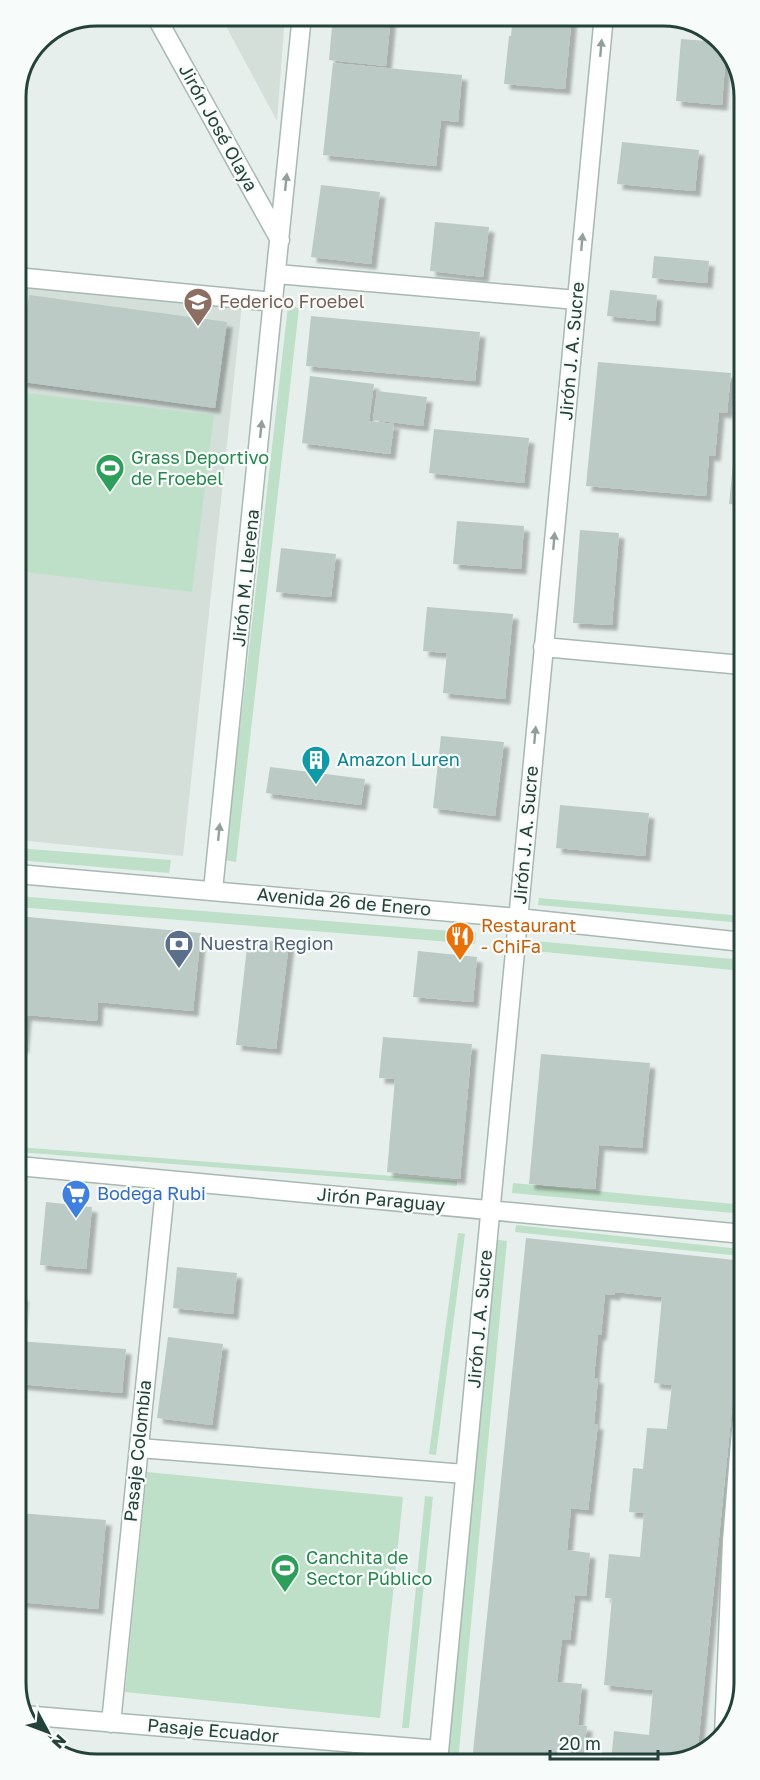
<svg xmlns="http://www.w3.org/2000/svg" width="760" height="1780" viewBox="0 0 760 1780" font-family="'Golos Text',sans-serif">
	<defs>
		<filter id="shadow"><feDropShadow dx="5.5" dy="5.5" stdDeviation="1.5" flood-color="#0004"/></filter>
	</defs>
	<rect width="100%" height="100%" fill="#e6efeb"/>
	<path fill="#d4dfda" d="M 220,15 L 285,15 L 277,121 Z
		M 16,281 L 242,304 L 183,856 L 17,840 Z"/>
	<path fill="#bfe0c8" d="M 288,306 L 299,308 L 236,862 L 225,860 Z
		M 16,392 L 214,415 L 192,592 L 16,571 Z
		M 17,848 L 171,860 L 169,873 L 17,860 Z
		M 17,896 L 476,933 L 476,934 L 475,944 L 17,907 Z
		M 539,898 L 743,916 L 743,923 L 538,905 Z
		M 535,941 L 743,960 L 743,971 L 534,951 Z
		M 18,1147 L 457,1181 L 457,1186 L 18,1152 Z
		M 513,1183 L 744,1205 L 744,1214 L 512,1193 Z
		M 516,1225 L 740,1249 L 740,1256 L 515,1232 Z
		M 458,1233 L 465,1234 L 436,1455 L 429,1454 Z
		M 492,1239 L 507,1241 L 458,1762 L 443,1762 Z
		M 147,1472 L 403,1497 L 380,1718 L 125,1692 Z
		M 425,1496 L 433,1497 L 409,1728 L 402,1728 Z"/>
	<path fill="#bbcac4" filter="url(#shadow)" d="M 333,15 L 391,15 L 386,66 L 329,60 Z
		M 513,15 L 572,15 L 565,89 L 504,84 L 509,36 L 511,36 Z
		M 681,39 L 720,42 L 726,50 L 722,105 L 676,101 Z
		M 333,63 L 462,75 L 458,122 L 441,120 L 436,166 L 323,155 Z
		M 622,142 L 699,150 L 695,191 L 617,184 Z
		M 321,185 L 380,192 L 371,264 L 311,257 Z
		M 435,222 L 489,227 L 483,277 L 430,271 Z
		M 654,256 L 709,261 L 707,283 L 652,278 Z
		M 610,290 L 657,295 L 655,321 L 607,316 Z
		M 29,295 L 227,322 L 215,408 L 16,381 Z
		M 311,316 L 480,332 L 475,381 L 306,366 Z
		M 598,362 L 731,373 L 727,413 L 719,412 L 715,456 L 709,455 L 706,496 L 586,486 Z
		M 310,376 L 374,384 L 369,421 L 394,424 L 390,454 L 302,443 Z
		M 377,391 L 427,397 L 423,426 L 373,420 Z
		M 738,414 L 742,414 L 742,505 L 729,504 Z
		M 434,429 L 529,438 L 524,483 L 429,473 Z
		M 457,521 L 524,526 L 521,569 L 453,564 Z
		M 580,530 L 619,533 L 612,625 L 573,623 Z
		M 281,548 L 336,554 L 331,597 L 276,592 Z
		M 427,607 L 513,614 L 505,699 L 443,693 L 447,653 L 423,651 Z
		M 441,736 L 504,742 L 495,816 L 433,808 Z
		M 270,767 L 365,779 L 361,805 L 266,793 Z
		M 560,805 L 649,813 L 645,856 L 556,848 Z
		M 17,916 L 201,933 L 193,1011 L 98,1002 L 97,1021 L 26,1015 L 23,1048 L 18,1047 Z
		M 248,938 L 289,943 L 276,1049 L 236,1045 Z
		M 418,951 L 477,957 L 473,1002 L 413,997 Z
		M 383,1037 L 472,1044 L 460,1179 L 387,1172 L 395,1079 L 379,1078 Z
		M 541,1054 L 650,1063 L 642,1148 L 599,1145 L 595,1189 L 529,1184 Z
		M 46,1202 L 92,1207 L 86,1269 L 40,1265 Z
		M 526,1238 L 744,1261 L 744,1289 L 697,1756 L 690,1761 L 611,1761 L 614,1731 L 649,1735 L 653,1690 L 604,1685 L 612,1598 L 605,1598 L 609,1554 L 640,1557 L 644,1513 L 629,1512 L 633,1468 L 643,1469 L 647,1428 L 667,1429 L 672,1385 L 654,1383 L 662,1297 L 615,1292 L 615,1295 L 605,1294 L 601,1335 L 598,1335 L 594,1378 L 598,1378 L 594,1424 L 598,1424 L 588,1510 L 571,1508 L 567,1550 L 590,1553 L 586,1596 L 575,1595 L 570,1640 L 562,1639 L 557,1682 L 582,1684 L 578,1725 L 587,1726 L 583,1761 L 472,1762 Z
		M 177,1267 L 237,1273 L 233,1314 L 173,1308 Z
		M 18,1295 L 23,1296 L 20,1323 L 18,1322 Z
		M 168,1337 L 223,1344 L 212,1425 L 157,1418 Z
		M 18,1341 L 126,1349 L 122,1393 L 19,1384 Z
		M 19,1513 L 106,1520 L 98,1609 L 19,1602 Z"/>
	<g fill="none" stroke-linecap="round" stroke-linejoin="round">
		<g stroke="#a8b8b2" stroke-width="21">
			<path id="minor" d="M 155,15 L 280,240
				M 277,274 L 577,300
				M 16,277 L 274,302
				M 543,647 L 742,665
				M 17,874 L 518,918 L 743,942
				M 213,890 L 302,15
				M 18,1166 L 744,1234
				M 139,1448 L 465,1474
				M 23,1715 L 439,1750
				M 111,1723 L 166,1180
				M 724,1736 L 732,1541 L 744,1394
				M 438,1762 L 604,15"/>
		</g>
		<use href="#minor" stroke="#fff" stroke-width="18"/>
	</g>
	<defs><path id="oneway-solid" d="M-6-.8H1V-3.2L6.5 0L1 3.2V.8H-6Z" transform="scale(1.5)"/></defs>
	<g fill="#92a09c">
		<use href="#oneway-solid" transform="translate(601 48) rotate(-85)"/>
		<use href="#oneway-solid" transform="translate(286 182) rotate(-84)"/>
		<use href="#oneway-solid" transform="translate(582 242) rotate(-85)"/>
		<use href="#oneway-solid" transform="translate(261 429) rotate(-84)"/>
		<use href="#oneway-solid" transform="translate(554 541) rotate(-85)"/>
		<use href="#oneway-solid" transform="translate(535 735) rotate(-85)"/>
		<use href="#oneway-solid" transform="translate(219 832) rotate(-84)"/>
	</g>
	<defs>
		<g id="school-pin" transform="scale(1.5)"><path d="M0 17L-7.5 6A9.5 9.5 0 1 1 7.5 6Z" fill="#8d6e63" stroke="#f7fbf9"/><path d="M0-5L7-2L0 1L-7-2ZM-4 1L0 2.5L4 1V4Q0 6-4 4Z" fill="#fff"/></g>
		<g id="stadium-pin" transform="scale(1.5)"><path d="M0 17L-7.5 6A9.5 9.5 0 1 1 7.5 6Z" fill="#2e9e5b" stroke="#f7fbf9"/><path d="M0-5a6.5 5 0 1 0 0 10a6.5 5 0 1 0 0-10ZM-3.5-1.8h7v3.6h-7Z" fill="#fff"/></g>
		<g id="building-pin" transform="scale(1.5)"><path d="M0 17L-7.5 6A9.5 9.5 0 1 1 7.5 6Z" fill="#0f9aa8" stroke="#f7fbf9"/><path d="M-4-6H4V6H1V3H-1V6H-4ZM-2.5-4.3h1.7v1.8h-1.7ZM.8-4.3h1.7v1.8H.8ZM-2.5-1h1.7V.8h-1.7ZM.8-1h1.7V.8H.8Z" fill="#fff"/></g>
		<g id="restaurant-pin" transform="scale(1.5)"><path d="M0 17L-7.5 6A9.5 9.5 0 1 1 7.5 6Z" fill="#e8710a" stroke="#f7fbf9"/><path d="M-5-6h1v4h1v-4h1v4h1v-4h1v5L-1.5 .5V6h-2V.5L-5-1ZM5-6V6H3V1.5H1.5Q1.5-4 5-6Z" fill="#fff"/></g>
		<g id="bank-pin" transform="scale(1.5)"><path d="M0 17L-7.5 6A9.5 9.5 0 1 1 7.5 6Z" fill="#5c6f8a" stroke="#f7fbf9"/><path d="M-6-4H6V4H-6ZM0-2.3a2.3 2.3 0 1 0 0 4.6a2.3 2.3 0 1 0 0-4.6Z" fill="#fff"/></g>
		<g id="supermarket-pin" transform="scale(1.5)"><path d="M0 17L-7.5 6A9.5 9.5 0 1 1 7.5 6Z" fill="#3f7fe0" stroke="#f7fbf9"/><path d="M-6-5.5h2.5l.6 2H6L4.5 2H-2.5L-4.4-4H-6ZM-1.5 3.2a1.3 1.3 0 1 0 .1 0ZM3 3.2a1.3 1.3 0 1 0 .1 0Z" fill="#fff"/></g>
	</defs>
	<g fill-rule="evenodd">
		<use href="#school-pin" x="198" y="302"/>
		<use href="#stadium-pin" x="110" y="468"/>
		<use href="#building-pin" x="316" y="760"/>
		<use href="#restaurant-pin" x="460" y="936"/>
		<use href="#bank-pin" x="179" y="944"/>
		<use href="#supermarket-pin" x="76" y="1194"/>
		<use href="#stadium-pin" x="285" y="1568"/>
	</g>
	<g text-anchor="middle" stroke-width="4.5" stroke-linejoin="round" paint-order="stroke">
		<g font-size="18" fill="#24423a" stroke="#f7fbf9">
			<text transform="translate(218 128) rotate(61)" y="6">Jirón José Olaya</text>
			<text transform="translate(572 351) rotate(-85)" y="6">Jirón J. A. Sucre</text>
			<text transform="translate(246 578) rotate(-84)" y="6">Jirón M. Llerena</text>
			<text transform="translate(526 835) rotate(-85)" y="6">Jirón J. A. Sucre</text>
			<text transform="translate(344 902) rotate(5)" y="6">Avenida 26 de Enero</text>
			<text transform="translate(381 1200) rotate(5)" y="6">Jirón Paraguay</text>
			<text transform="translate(480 1319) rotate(-85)" y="6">Jirón J. A. Sucre</text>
			<text transform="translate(138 1451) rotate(-84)" y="6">Pasaje Colombia</text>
			<text transform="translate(213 1731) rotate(5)" y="6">Pasaje Ecuador</text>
		</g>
		<g font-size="18" fill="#785e54" stroke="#f7fbf9" text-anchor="start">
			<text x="219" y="308">Federico Froebel</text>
		</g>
		<g font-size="18" fill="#27864d" stroke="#f7fbf9" text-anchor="start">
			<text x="131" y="464">Grass Deportivo<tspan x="131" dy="21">de Froebel</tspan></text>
			<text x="306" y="1564">Canchita de<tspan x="306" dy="21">Sector Público</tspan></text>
		</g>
		<g font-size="18" fill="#0d838f" stroke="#f7fbf9" text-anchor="start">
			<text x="337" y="766">Amazon Luren</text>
		</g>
		<g font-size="18" fill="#c56008" stroke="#f7fbf9" text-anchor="start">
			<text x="481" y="932">Restaurant<tspan x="481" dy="21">- ChiFa</tspan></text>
		</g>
		<g font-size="18" fill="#4e5e75" stroke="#f7fbf9" text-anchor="start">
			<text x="200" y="950">Nuestra Region</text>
		</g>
		<g font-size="18" fill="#366cbe" stroke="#f7fbf9" text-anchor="start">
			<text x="97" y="1200">Bodega Rubi</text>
		</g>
	</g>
	<path d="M0 0H760V1780H0ZM97 26H663A71 71 0 0 1 734 97V1683A71 71 0 0 1 663 1754H97A71 71 0 0 1 26 1683V97A71 71 0 0 1 97 26Z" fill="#f7fbf9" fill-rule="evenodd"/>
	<path fill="none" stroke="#24423a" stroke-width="3" d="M97 26H663A71 71 0 0 1 734 97V1683A71 71 0 0 1 663 1754H97A71 71 0 0 1 26 1683V97A71 71 0 0 1 97 26Z"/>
	<g transform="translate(48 1732) rotate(131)" stroke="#f7fbf9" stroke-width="4.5" paint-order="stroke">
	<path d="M0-4.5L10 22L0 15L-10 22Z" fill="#24423a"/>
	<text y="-9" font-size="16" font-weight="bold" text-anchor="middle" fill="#24423a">N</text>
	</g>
	<path d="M550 1750v9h108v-9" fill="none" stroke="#24423a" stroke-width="3"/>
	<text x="559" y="1750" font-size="18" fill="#24423a" stroke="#f7fbf9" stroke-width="4.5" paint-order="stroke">20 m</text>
</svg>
